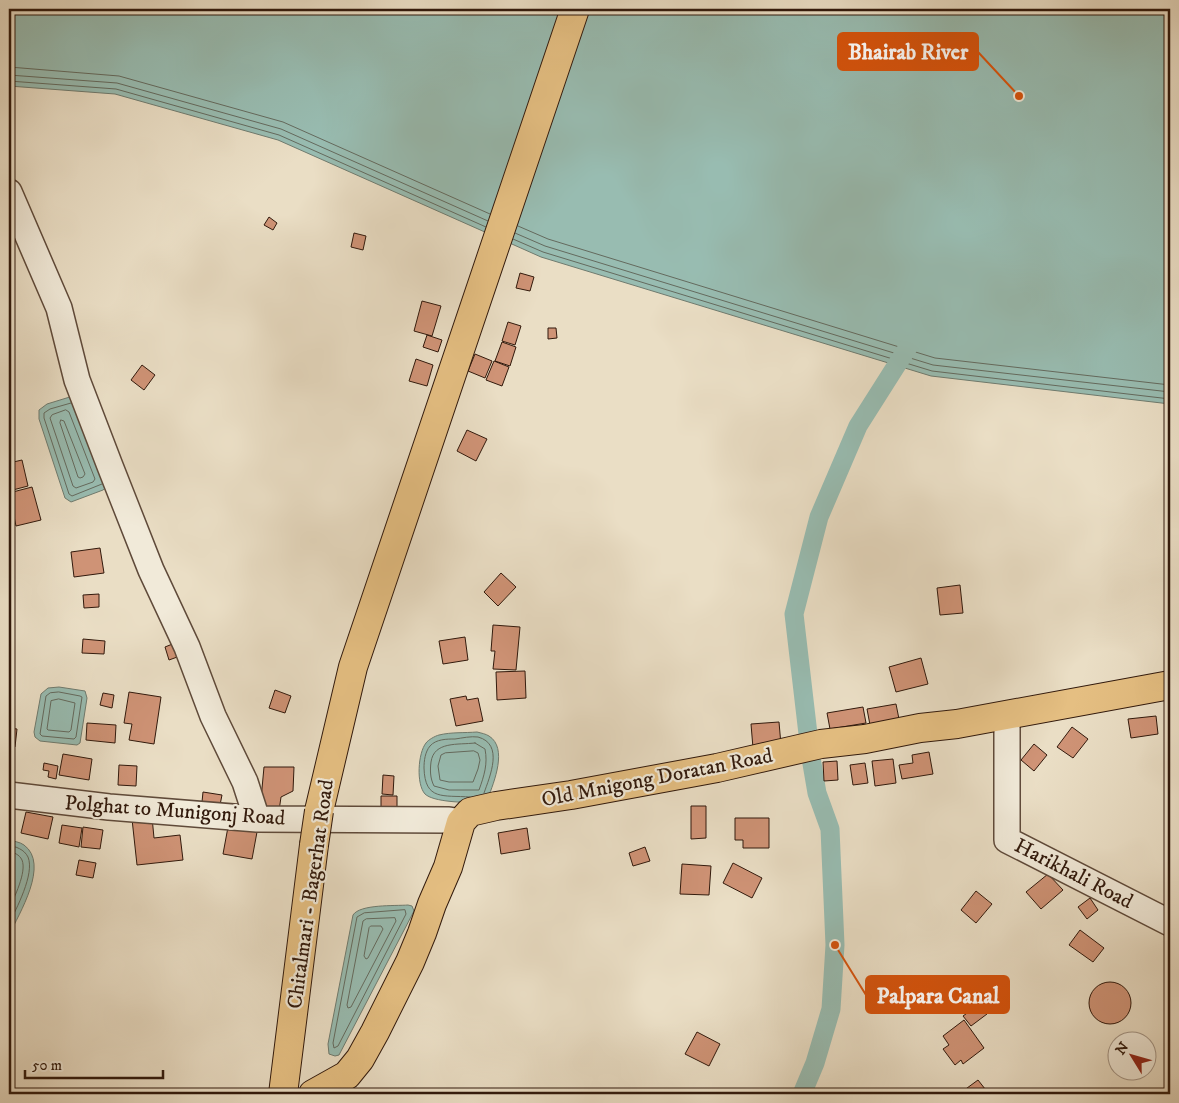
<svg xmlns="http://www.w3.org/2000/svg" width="1179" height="1103" viewBox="0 0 1179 1103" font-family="'IM FELL DW Pica',serif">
	<rect width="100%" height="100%" fill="#eadec5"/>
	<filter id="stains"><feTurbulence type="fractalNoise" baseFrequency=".004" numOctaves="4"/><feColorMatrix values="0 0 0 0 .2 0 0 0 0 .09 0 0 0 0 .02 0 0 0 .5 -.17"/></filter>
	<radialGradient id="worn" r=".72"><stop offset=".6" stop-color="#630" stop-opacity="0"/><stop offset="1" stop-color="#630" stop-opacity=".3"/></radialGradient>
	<path fill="#98bcb1" stroke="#6f7b6f" d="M 9,9 L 1170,9 L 1170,404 L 931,376 L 541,257 L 278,140 L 115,94 L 9,86 Z
		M 73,396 L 109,485 L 103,490 L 71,502 L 65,498 L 39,419 L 39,410 L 47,404 Z
		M 59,687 L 85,691 L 87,698 L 80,743 L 77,745 L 40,741 L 35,737 L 34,732 L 41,694 L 48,688 Z
		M 477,732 C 481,733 486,734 489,736 C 508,748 494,782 488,798 C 485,800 481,802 478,802 C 466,803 433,802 425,794 C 416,784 418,753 426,743 C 428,740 435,736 439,735 C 451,732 465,733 477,732 Z
		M 9,840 C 13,841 20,842 24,845 C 50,864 19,914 9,935 Z
		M 408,905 L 412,906 L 414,911 L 339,1055 L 335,1056 L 329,1054 L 328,1044 L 353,915 C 360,904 395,906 408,905 Z"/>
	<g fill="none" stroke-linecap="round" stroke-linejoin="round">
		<path stroke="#646a5e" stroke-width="1" d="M 9,67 L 119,76 L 283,122 L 490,214
			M 9,75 L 117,83 L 281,129 L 488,221
			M 9,81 L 116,89 L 279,135 L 486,227
			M 518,226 L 548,239 L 935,358 L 1170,385
			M 515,233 L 545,246 L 933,365 L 1170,392
			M 513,239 L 543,252 L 932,371 L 1170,399
			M 71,403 L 50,409 L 44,413 L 44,418 L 69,494 L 72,496 L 102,484
			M 66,410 L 69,412 L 95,479 L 93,482 L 76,488 L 73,486 L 50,418 L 52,415 Z
			M 61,420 L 64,421 L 85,474 L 83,477 L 80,478 L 78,477 L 60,423 Z
			M 59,692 L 80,696 L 82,697 L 76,737 L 74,739 L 42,736 L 40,734 L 46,696 L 50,693 Z
			M 59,699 L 75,703 L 71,730 L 69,732 L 48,730 L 47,729 L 51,701 Z
			M 475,743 L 485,749 C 488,764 484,776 479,790 L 449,790 L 434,786 C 430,778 430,770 431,762 C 434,741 458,745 475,743 Z
			M 474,751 L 478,753 L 480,760 L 478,769 L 473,782 L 449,782 L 440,780 L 438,766 L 441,755 L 445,753 Z
			M 470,797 C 443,795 425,801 424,768 C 424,761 425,752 430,746 C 436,739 447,739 455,739 C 462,738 471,736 478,737 C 504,744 490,776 484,793
			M 9,845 C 16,847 24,849 28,857 C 35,874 16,909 9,924
			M 9,851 C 14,853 19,854 22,860 C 27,872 14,898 9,909
			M 405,910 L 406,914 L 338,1046 L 334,1048 L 333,1043 L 357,917 L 364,913 Z
			M 395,918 L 396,921 L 351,1007 L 348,1008 L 347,1005 L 363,921 L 366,919 Z
			M 371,926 L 381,926 L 383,929 L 368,958 L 366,959 L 364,956 L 369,928 Z"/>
		<path stroke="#98bcb1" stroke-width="19" d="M 808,734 L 794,614 L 819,517 L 858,426 L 910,344
			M 802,1094 L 815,1063 L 831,1009 L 835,945 L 830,829 L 817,793 L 811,758"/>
	</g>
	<path fill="#cf9376" stroke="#31190c" d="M 269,217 L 277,223 L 273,230 L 264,225 Z
		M 354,233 L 366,236 L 363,250 L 351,247 Z
		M 520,273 L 534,277 L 530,291 L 516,288 Z
		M 422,301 L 441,306 L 432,336 L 414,331 Z
		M 508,322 L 521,326 L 515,345 L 502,341 Z
		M 548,328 L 556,328 L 557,338 L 548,339 Z
		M 427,335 L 442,340 L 438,352 L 423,347 Z
		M 502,342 L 516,347 L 510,366 L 495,361 Z
		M 475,354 L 492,361 L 485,378 L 468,371 Z
		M 416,359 L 433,365 L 427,386 L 409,381 Z
		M 494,361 L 509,367 L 502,386 L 486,380 Z
		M 142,365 L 155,375 L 144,390 L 131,380 Z
		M 467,430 L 487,439 L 476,461 L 457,451 Z
		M 22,460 L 28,486 L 9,491 L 9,463 Z
		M 32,487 L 41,520 L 16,526 L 9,493 Z
		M 100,548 L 104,573 L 74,577 L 71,552 Z
		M 501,573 L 516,587 L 498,606 L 484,592 Z
		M 960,585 L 963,613 L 940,615 L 937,588 Z
		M 99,594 L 99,607 L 84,608 L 83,595 Z
		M 493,625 L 520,627 L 516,670 L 493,669 L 495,651 L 491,651 Z
		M 465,637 L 468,660 L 443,664 L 439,641 Z
		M 83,639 L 105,641 L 104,654 L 82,653 Z
		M 175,643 L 180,656 L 169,660 L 165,647 Z
		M 921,658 L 928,684 L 896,692 L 889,667 Z
		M 525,671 L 526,698 L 497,700 L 496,672 Z
		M 275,690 L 291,696 L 285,713 L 269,708 Z
		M 129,692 L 161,697 L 154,744 L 129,740 L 132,724 L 124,723 Z
		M 103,693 L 114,695 L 112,708 L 100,705 Z
		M 466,696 L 467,700 L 478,698 L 483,721 L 456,726 L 450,699 Z
		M 896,704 L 899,719 L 870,725 L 867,709 Z
		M 863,707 L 866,723 L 830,729 L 827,713 Z
		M 1156,716 L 1158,734 L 1131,738 L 1128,719 Z
		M 779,722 L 781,745 L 753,748 L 751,724 Z
		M 87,723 L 116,725 L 115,743 L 86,740 Z
		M 1072,727 L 1088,739 L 1073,758 L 1057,747 Z
		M 9,728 L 17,729 L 15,747 L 9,747 Z
		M 1034,744 L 1047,755 L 1034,771 L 1021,760 Z
		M 929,752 L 933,774 L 902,779 L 899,765 L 913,763 L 912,755 Z
		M 63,754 L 92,759 L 89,780 L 59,775 Z
		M 893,759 L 896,783 L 875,786 L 872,761 Z
		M 837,761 L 838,780 L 824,781 L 823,762 Z
		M 44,763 L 58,766 L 56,779 L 48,777 L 49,771 L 43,770 Z
		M 865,763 L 868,783 L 853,785 L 850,765 Z
		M 119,765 L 137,766 L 136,786 L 118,785 Z
		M 264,767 L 294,767 L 293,791 L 281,797 L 279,811 L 260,810 Z
		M 383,775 L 394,776 L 393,795 L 382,794 Z
		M 203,792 L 222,795 L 220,805 L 202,802 Z
		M 381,796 L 397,796 L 397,813 L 381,813 Z
		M 691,806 L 706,806 L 706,838 L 691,839 Z
		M 26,812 L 53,817 L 48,839 L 21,833 Z
		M 152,817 L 154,838 L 180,835 L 183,860 L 137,865 L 132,819 Z
		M 735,818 L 769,818 L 769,848 L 743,848 L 743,840 L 735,840 Z
		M 62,825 L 82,828 L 79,847 L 59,843 Z
		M 83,827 L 103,830 L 100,849 L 81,847 Z
		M 228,827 L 257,832 L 252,859 L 223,854 Z
		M 527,828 L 530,849 L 501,854 L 498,833 Z
		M 645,847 L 650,861 L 633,866 L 629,853 Z
		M 79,860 L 96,863 L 93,878 L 76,875 Z
		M 733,863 L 762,878 L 752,898 L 723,883 Z
		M 682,864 L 711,866 L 709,895 L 680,894 Z
		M 1048,874 L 1063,890 L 1041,909 L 1026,892 Z
		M 976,891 L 992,904 L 976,923 L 961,910 Z
		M 1090,898 L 1098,910 L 1087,919 L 1078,907 Z
		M 1080,930 L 1104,948 L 1093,962 L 1069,945 Z
		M1089 1003a21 21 0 1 1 42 0a21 21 0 1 1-42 0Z
		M 980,1004 L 987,1014 L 971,1026 L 963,1016 Z
		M 964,1020 L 984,1048 L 963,1064 L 961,1060 L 955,1065 L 943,1049 L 949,1045 L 943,1036 Z
		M 697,1032 L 720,1044 L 709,1066 L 685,1054 Z
		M 978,1080 L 989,1094 L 966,1094 L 963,1091 Z"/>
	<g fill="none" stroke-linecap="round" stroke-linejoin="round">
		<g stroke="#5f4a3a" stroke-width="28">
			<path id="minor" d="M 9,192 L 59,308 L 77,380 L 110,466 L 151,570 L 187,647 L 213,716 L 245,782 L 257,819
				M 1007,715 L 1007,840 L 1170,923
				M 9,795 L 109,807 L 257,819 L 449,820 L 461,822"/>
		</g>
		<g stroke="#31190c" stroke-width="30">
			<path id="major" d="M 319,811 L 353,667 L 575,9
				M 283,1094 L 314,845
				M 313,1094 L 347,1075 L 360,1059 L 375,1032 L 410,962 L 422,933 L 432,904 L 448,867 L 461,822 L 470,812 L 496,806 L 571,795 L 717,768 L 821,744 L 865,739 L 920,728 L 957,724 L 1170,685"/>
		</g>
		<use href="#minor" stroke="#f1ead9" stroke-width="25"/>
		<use href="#major" stroke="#e5bf82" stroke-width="28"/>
		<g stroke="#31190c" stroke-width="30" stroke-linecap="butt">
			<path id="major-bridge" d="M 314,845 L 319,811"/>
		</g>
		<use href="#major-bridge" stroke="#e5bf82" stroke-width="28"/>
	</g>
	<g text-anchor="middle" stroke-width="4.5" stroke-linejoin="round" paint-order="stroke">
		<g font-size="21" fill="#31190c" stroke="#f1ead9">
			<text transform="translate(657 777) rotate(-11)" y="7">Old Mnigong Doratan Road</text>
			<text transform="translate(175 810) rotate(4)" y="7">Polghat to Munigonj Road</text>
			<text transform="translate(1074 873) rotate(27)" y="7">Harikhali Road</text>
			<text transform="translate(310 894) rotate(-82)" y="7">Chitalmari - Bagerhat Road</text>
		</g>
	</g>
	<path fill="none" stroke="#d6530c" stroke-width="2" d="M1019 96L978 52M835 945L866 995"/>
	<g fill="#d6530c" stroke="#f1ead9" stroke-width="2">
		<circle cx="1019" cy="96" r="5"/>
		<circle cx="835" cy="945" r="5"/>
	</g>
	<g fill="#d6530c" stroke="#d6530c" stroke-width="2">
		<rect x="838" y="33" width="140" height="37" rx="5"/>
		<rect x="866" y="976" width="143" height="37" rx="5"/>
	</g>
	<g font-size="22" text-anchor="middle" font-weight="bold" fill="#fff">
		<text x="908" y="59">Bhairab River</text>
		<text x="938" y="1003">Palpara Canal</text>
	</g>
	<rect width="1179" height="1103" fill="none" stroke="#eadec5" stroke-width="30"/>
	<rect x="10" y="10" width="1159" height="1083" fill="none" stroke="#31190c" stroke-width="2.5"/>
	<rect x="15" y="15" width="1149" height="1073" fill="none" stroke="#31190c"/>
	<g transform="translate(1132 1056) rotate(307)"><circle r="24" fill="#f1ead9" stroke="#a49687"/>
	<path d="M0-4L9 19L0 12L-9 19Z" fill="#8f2418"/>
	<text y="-8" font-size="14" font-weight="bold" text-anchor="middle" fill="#31190c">N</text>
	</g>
	<path d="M25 1070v8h138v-8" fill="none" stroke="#31190c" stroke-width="2.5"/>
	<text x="32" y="1070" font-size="15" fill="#31190c" stroke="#f1ead9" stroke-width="4" paint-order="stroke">50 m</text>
	<rect width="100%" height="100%" filter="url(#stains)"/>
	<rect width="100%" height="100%" fill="url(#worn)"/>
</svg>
